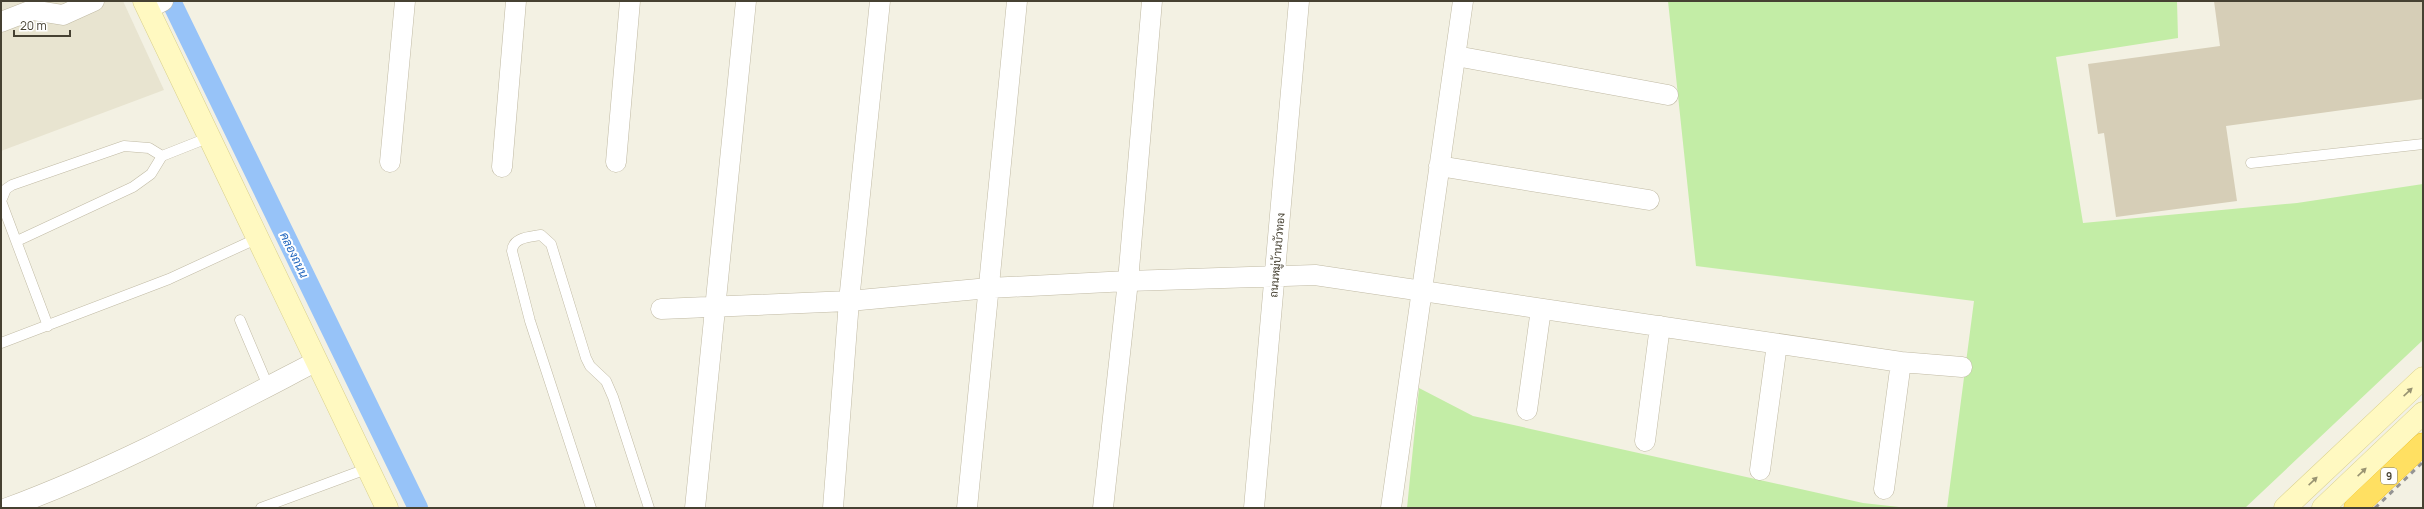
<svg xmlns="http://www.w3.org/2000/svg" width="2424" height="509" viewBox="0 0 2424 509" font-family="Manrope,Sarabun,sans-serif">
	<rect width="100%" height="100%" fill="#f3f1e3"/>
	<path fill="#e8e4d0" d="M 1,1 L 123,1 L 164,90 L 1,151 Z"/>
	<path fill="#c3eda6" d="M 1668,1 L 2177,1 L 2178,38 L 2056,57 L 2083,223 L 2297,203 L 2423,184 L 2423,340 L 2245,508 L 1947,508 L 1974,301 L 1696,266 Z
		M 1419,388 L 1473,416 L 1863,503 L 1908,508 L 1407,508 Z"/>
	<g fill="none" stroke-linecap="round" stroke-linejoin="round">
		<path stroke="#97c3f8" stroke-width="20" d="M 171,1 L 418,508"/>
	</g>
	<path fill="#d6ceb7" d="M 2214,1 L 2423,1 L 2423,99 L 2226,126 L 2237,201 L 2116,217 L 2104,133 L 2098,134 L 2088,64 L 2220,46 Z"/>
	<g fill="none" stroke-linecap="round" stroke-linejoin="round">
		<g stroke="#c0baa4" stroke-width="11">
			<path id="lane" d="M 2251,163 L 2423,144
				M 17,241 L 133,187 L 151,174 L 162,156
				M 240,320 L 268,386
				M 48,326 L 1,201 L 6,189 L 12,185 L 124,146 L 149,148 L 162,156 L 210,137
				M 1,343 L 169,279 L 258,238
				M 261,508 L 369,468
				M 591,508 L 530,321 L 512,251 C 513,237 530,237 541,235 L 551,244 L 586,358 L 590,366 L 606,381 L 613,397 L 649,508"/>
		</g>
		<g stroke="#c0baa4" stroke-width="21">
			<path id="street" d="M 148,9 L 163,1
				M 1,22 L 32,10 L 63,15 L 94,1
				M 1456,56 L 1668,95
				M 390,162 L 405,1
				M 616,162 L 630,1
				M 1439,166 L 1649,200
				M 502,167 L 516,1
				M 661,309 L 849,301 L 989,288 L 1128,281 L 1315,275 L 1901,362 L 1962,367
				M 1527,410 L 1541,309
				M 1645,441 L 1660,326
				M 1760,470 L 1777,344
				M 1884,489 L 1901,362
				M 7,508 C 115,468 215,414 317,361
				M 695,508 L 746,1
				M 833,508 L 849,301 L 880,1
				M 967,508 L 1017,1
				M 1103,508 L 1128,281 L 1152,1
				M 1254,508 L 1299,1
				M 1391,508 L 1463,1"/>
		</g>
		<g stroke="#d9d08c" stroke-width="23">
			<path id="secondary" d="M 144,1 L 387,508
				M 2285,508 L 2423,378
				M 2323,508 L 2423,413"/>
		</g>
		<g stroke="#efc021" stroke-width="23">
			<path id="highway" d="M 2355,508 L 2423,444"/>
		</g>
		<use href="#lane" stroke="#fff" stroke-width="10"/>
		<use href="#street" stroke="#fff" stroke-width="20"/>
		<use href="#secondary" stroke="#fff9c1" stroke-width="22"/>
		<use href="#highway" stroke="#ffe062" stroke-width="22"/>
		<path stroke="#949494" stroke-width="3" stroke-dasharray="5 5" stroke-linecap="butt" d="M 2375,508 L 2423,462"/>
	</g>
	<defs><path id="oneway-solid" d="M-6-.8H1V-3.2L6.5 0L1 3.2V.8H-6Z"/></defs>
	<g fill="#999472">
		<use href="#oneway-solid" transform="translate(2408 392) rotate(-43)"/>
		<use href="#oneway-solid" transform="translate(2362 472) rotate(-43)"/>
		<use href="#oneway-solid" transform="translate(2313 481) rotate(-43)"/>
	</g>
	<g text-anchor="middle" stroke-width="4" stroke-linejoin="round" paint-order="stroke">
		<rect fill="#fff" stroke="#7e7a70" stroke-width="1" x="2381" y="468" width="16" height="16" rx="3"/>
		<g font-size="10" font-weight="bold" fill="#464132">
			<text x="2389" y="480">9</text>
		</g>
		<g font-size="11" fill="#464132" stroke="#fff">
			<text transform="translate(1277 255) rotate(-85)" y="4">ถนนหมู่บ้านบัวทอง</text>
		</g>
		<g font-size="12" font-style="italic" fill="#2065bd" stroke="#fff">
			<text transform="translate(294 255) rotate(64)" y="4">คลองถนน</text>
		</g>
	</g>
	<rect width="2424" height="509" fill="none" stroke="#464132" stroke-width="4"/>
	<path d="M14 30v6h56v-6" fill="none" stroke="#464132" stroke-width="2"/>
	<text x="20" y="30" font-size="12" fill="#464132" stroke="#ffffff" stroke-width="3" paint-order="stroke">20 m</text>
</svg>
